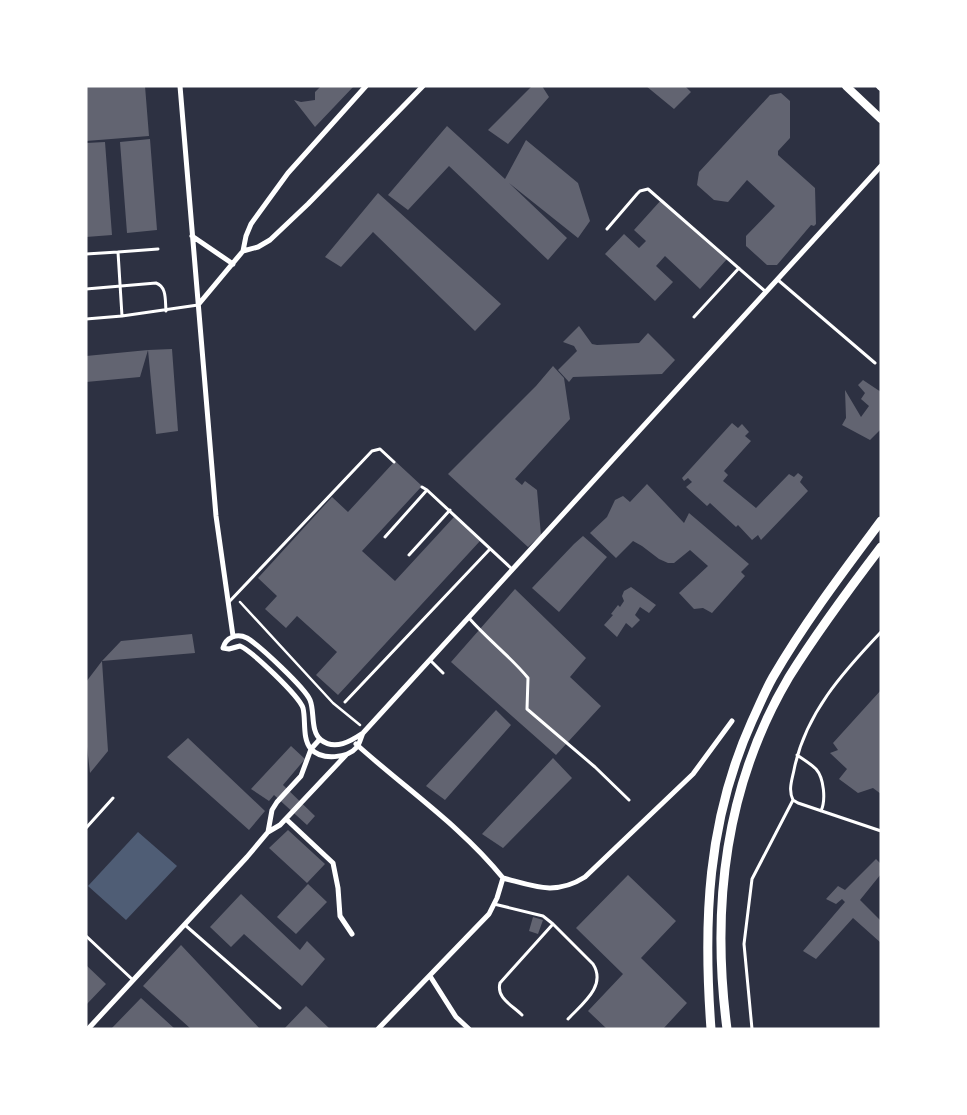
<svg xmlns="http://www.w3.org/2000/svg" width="967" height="1115" viewBox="0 0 967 1115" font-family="'IBM Plex Sans',sans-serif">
	<rect width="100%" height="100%" fill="#2d3142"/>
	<path fill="#4f5d75" d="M 138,832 L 177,866 L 126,920 L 88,886 Z"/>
	<path fill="#626471" d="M 86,86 L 145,86 L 149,136 L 86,141 Z
		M 321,86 L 354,86 L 315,127 L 294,100 L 301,102 L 315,100 L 315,92 Z
		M 532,86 L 542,86 L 549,97 L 508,144 L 488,130 Z
		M 646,86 L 685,86 L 691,92 L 674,109 Z
		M 781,93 L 790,101 L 790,138 L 778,151 L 778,155 L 815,188 L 816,224 L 814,226 L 811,225 L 777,265 L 767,265 L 746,246 L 746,236 L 775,206 L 747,180 L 728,202 L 714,200 L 697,185 L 699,172 L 770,95 Z
		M 447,126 L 505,179 L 526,140 L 578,183 L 590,221 L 578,238 L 509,183 L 567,238 L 548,260 L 449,166 L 408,210 L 388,195 Z
		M 150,139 L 157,230 L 127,233 L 120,142 Z
		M 105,142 L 112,235 L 86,237 L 86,143 Z
		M 378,193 L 501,304 L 475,331 L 373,232 L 341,267 L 325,257 Z
		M 662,199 L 727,259 L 700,289 L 665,256 L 656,266 L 673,282 L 655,301 L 605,254 L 624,234 L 639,248 L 646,241 L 634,230 Z
		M 579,326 L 592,344 L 597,345 L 639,343 L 648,333 L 675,360 L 662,374 L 573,377 L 569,382 L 558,370 L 577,351 L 574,346 L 563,342 Z
		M 172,349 L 178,431 L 156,434 L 148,350 L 140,377 L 86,382 L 86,356 L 148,350 Z
		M 553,366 L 564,378 L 570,419 L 515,479 L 522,485 L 525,481 L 537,490 L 541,535 L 528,547 L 448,474 L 536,386 Z
		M 863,380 L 881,392 L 881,429 L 870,440 L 842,425 L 846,418 L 845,390 L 861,417 L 869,406 L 861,399 L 865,393 L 858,385 Z
		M 732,423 L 738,428 L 742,424 L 749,432 L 745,436 L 751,441 L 724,471 L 728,475 L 723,481 L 756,508 L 789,474 L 794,477 L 798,473 L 803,477 L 800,482 L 808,491 L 761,540 L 758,535 L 752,540 L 738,525 L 736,527 L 710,503 L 707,506 L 686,487 L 692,482 L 688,478 L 684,481 L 682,478 Z
		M 395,461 L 422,486 L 362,551 L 395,581 L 454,517 L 480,541 L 338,695 L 316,675 L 337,652 L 297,616 L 286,628 L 265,609 L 277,596 L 258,578 L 332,497 L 348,512 Z
		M 647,484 L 684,523 L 689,513 L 749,564 L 741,572 L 745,576 L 712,613 L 703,608 L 694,609 L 679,593 L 708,566 L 690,550 L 674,563 L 668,563 L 659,559 L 642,546 L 633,541 L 616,558 L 590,533 L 607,517 L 615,500 L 623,496 L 630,502 Z
		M 583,536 L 607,557 L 559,612 L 532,588 L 574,544 Z
		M 631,587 L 656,605 L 649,613 L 640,607 L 635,615 L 640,620 L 632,628 L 626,623 L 617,637 L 604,625 L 613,615 L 611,614 L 618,605 L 620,607 L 624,601 L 622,596 L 624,591 Z
		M 515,589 L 586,658 L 570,677 L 601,706 L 556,755 L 451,662 Z
		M 192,634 L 195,653 L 102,661 L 121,641 Z
		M 102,661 L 108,751 L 90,773 L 86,738 L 86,682 Z
		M 881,690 L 881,794 L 873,788 L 858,793 L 839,779 L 847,769 L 830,753 L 838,750 L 833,743 Z
		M 496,710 L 511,725 L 445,800 L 426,786 Z
		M 188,738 L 265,811 L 249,830 L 167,757 Z
		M 291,746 L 305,759 L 283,785 L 315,816 L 307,825 L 274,795 L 269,801 L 251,789 Z
		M 553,758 L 572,778 L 503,848 L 482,834 Z
		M 288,830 L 325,864 L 307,883 L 269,848 Z
		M 876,859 L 881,864 L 881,874 L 860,900 L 881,921 L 881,943 L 853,918 L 816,959 L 803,951 L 845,902 L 842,899 L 836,904 L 826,899 L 838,886 L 845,890 Z
		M 628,875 L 676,921 L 641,958 L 687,1003 L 663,1029 L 607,1029 L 588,1011 L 623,974 L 576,928 Z
		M 308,884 L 327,902 L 296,934 L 277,917 Z
		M 241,894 L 300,950 L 307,941 L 325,959 L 302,986 L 244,934 L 231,947 L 210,927 Z
		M 533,917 L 543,920 L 538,934 L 529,931 Z
		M 181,945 L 260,1029 L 191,1029 L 143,986 Z
		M 86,965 L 106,984 L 86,1005 Z
		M 141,998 L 175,1029 L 111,1029 Z
		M 306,1006 L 330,1029 L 284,1029 Z"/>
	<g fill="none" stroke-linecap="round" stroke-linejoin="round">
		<path stroke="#fff" stroke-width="2.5" d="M 240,602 L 333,703 L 360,725"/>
		<path stroke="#fff" stroke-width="3" d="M 607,229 L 637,194 L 640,191 L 648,189 L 766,292
			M 118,252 L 158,249
			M 86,254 L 118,252 L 122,316
			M 778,280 L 875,363
			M 86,289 L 156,283 C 167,287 165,300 166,311
			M 694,317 L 739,268
			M 86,319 L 122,316 L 198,305
			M 422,487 L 427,490
			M 385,537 L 427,490 L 512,569
			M 409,555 L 450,510
			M 228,603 L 372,451 L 380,449 L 394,462
			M 469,618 C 487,639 510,656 528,678 L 527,709 L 595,767 L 629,800
			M 881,632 C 843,672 805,714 794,770 C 792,780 788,790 793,800 L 798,803 L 881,831
			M 430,660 L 443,673
			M 345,702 L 490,549
			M 797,755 C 803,759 811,764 816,769 C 824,778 826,800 821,811
			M 86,828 L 113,798
			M 494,904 L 543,916 L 553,924 L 593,964 C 607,986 582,1004 568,1019
			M 185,925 L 280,1008
			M 86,936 L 133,980
			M 522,1015 C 512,1005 496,998 500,983 L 553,924
			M 752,1029 L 744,944 L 752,879 L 793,800"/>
		<path stroke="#fff" stroke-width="5" d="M 180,86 L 216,516 L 233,636
			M 192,236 L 233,264
			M 243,251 L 258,247 L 270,240 L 308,204 L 423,86
			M 198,305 L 243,251 L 246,236 L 251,224 L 288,173 L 366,86
			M 363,733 C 361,737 360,743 357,747 C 348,758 322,761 311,749 C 302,739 306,720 303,708 C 299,696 252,651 240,646 L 229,649 L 223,648 C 226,637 237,633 247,638 C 259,645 305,688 310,700 C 315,712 310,731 321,740 C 335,751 351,741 363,733 L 881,166
			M 356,744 C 406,789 461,826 503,878
			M 286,819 L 333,863 L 338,888 L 340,916 L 352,934
			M 268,832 L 272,810 L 277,802 L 301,776 L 311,749 L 320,739
			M 503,878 C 534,886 555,896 585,877 L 693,774 L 732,721
			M 430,976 L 456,1017 L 469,1029
			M 88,1029 L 247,857 L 268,832 L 280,825 L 346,755
			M 378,1029 L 489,914 L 497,898 L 503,878"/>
		<path stroke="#fff" stroke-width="8" d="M 846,86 L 881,119
			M 880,86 L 881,87"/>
		<path stroke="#fff" stroke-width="9" d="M 711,1029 C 703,921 707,821 752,721 C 759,706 765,691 773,677 C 805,622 843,572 881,521
			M 727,1029 C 711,906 725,785 789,677 C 817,632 849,589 881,547"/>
	</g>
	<rect width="967" height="1115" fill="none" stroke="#ffffff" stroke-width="175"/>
</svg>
